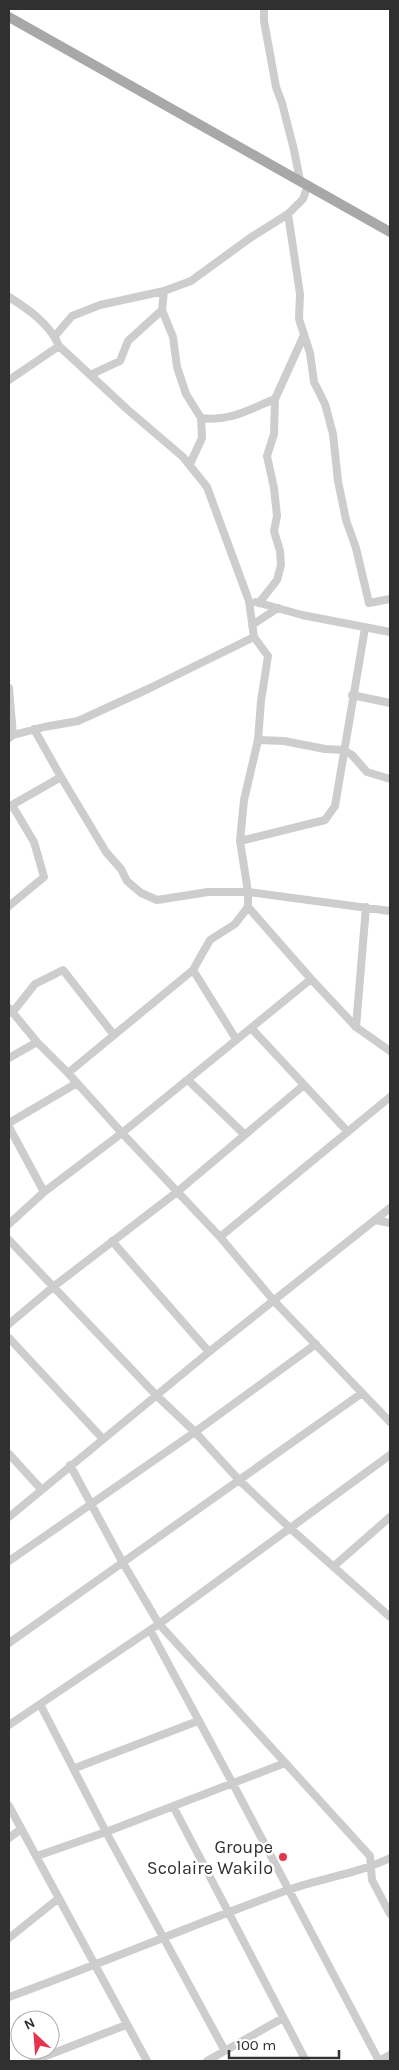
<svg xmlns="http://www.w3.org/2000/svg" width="399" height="2070" viewBox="0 0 399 2070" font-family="Karla,sans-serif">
	<rect width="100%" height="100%" fill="#fff"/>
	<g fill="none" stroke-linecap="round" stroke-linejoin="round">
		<path stroke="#cdcdcd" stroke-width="8" d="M 264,9 L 264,21 L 276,87 L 282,103 L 294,150 L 300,180
			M 288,214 L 300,294 L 299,319 L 310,353 L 314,382 L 325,404 L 333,434 L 338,481 L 346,520 L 356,548 L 369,603 L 390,599
			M 164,291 L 162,310 L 173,337 L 177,367 L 186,394 L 201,418 L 202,438 L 190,464
			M 9,297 C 28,309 50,324 59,346 L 128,410 L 183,457 L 207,487 L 249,601 L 254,637 L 268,656 L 261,701 L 258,740 L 244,800 L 240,841 L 248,892 L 248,907 L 311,979 L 356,1027 L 390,1051
			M 55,336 L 72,316 L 100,305 L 164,291 L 191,281 L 250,238 L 288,214 L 303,199 L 308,185
			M 90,375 L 120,361 L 128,341 L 162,310
			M 9,380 L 59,346
			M 201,418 C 229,422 250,409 275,399
			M 256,602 L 302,615 L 390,632
			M 259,603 L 277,580 L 281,565 L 280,551 L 274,531 L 277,516 L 274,488 L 267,456 L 274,434 L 275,399 L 304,335
			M 252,625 L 278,608
			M 9,688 L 13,735 L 9,738
			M 352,695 L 390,703
			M 34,729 L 61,777
			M 13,735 L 44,727 L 78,721 L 148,689 L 254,637
			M 258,740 L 284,741 L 325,749 L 343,750 L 352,755 L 367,772 L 390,779
			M 12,805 L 61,777 L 106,852 L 121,869 L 127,881 L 141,893 L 157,900 L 208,892 L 248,892 L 390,911
			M 9,807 L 12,805 L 34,842 L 44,877 L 9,906
			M 240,841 L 325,820 L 335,806 L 365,628
			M 193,970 L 236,1039
			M 9,1008 L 37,1042 L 68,1073 L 122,1133 L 220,1237 L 274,1301 L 390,1422
			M 12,1013 L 35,984 L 63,970 L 114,1035
			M 356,1027 L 366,907
			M 252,1029 L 348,1132
			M 9,1058 L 37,1042
			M 68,1073 L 193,970 L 210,940 L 235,924 L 248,907
			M 188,1080 L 244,1134
			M 9,1123 L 77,1083
			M 9,1127 L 44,1192
			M 375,1220 L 390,1223
			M 9,1224 L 44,1192 L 122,1133 L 311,979
			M 220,1237 L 390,1097
			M 9,1240 L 156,1395 L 195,1432 L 239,1480 L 291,1529 L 390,1617
			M 112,1241 L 209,1352
			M 9,1324 L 53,1287 L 177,1192 L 304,1085
			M 9,1338 L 103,1439
			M 9,1454 L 41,1489
			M 70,1465 L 123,1563 L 159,1624 L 370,1856 L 372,1880 L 390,1914
			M 9,1517 L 209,1352 L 390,1208
			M 9,1561 L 195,1432 L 316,1344
			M 334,1566 L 390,1517
			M 150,1630 L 233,1784 L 379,2061
			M 9,1643 L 362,1393
			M 40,1704 L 106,1832 L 225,2051
			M 9,1725 L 159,1624 L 390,1455
			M 75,1768 L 198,1721
			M 9,1806 L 147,2061
			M 173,1806 L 306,2061
			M 9,1838 L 21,1829
			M 37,1856 L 106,1832 L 285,1763
			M 9,1938 L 59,1898
			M 9,1997 C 102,1963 193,1925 285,1891 C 320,1878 357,1874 390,1858
			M 33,2061 L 126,2025
			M 207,2061 L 283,2018
			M 379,2061 L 390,2055"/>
		<path stroke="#a8a8a8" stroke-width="10" d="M 9,17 L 390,232"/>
	</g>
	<circle fill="#e5354d" stroke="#fff" stroke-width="2" cx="283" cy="1857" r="5"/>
	<g text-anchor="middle" stroke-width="5" stroke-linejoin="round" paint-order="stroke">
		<g font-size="18" fill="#303030" stroke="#fff" text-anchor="end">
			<text x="273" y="1853">Groupe<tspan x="273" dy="21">Scolaire Wakilo</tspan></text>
		</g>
	</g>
	<rect width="399" height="2070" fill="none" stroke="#303030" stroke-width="20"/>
	<g transform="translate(35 2035) rotate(334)"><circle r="24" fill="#ffffff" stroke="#acacac"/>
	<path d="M0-4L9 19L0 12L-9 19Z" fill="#e5354d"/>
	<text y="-8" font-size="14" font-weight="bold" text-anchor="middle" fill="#303030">N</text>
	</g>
	<path d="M229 2050v8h110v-8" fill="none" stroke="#303030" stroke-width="2.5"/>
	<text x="236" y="2050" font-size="15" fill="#303030" stroke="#ffffff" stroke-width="4" paint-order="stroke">100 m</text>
</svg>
